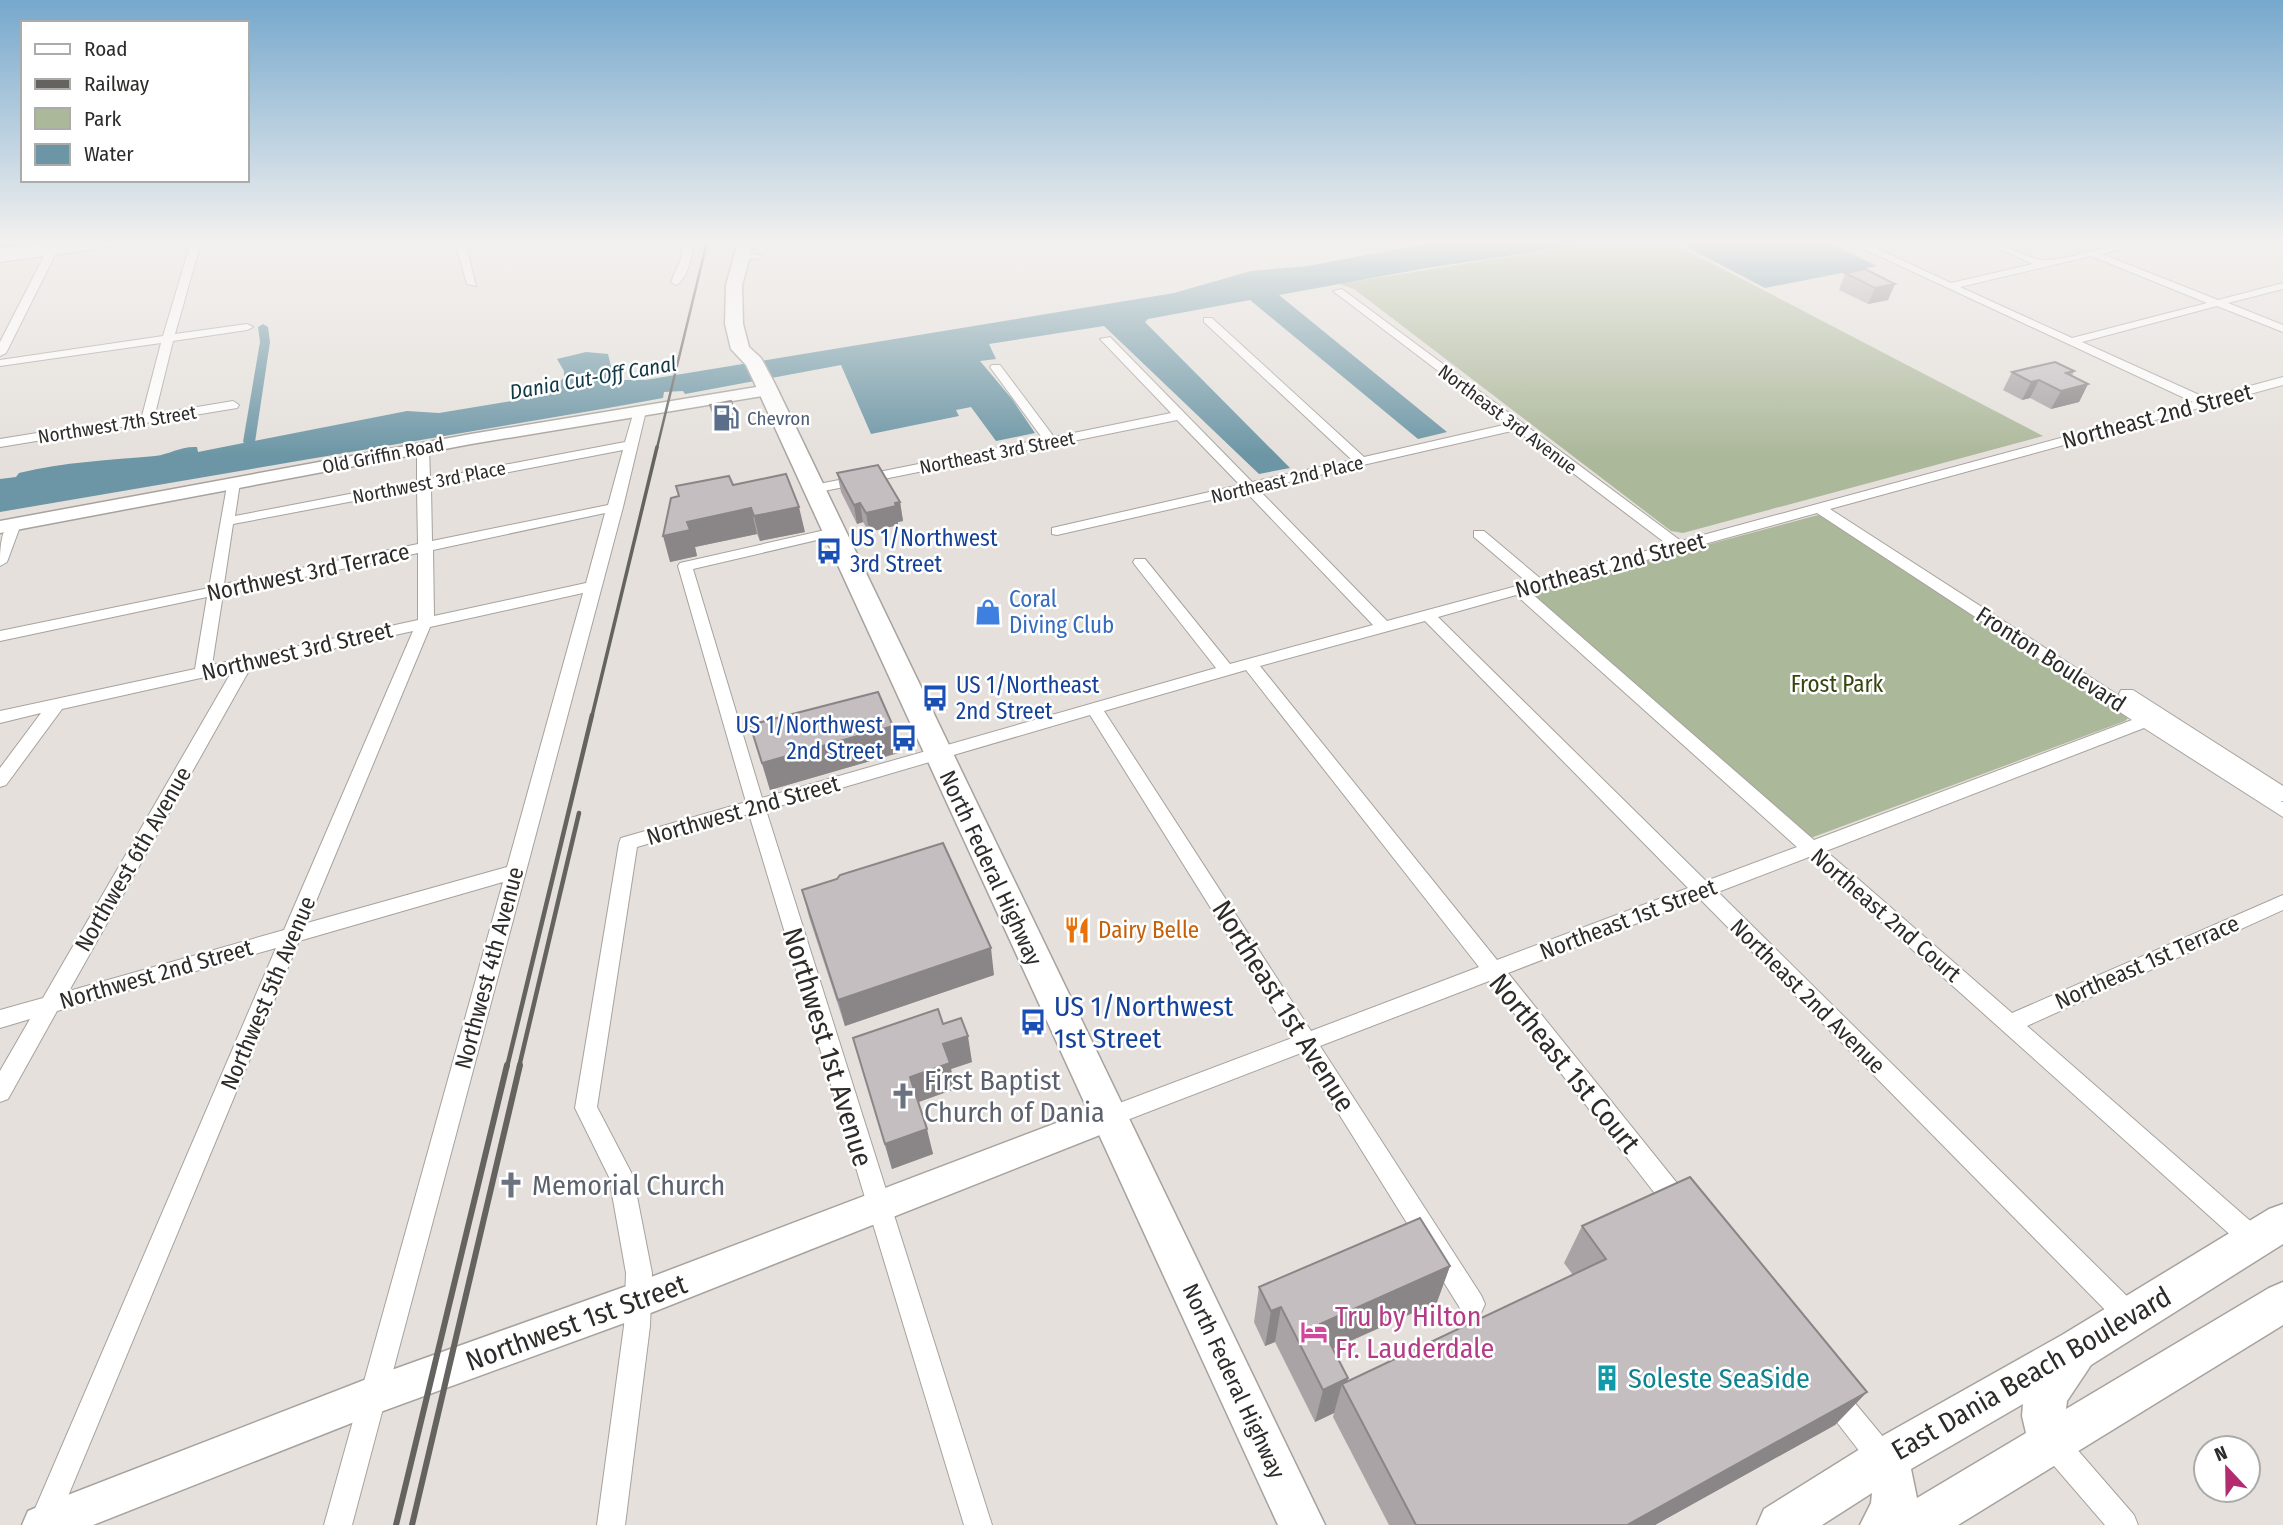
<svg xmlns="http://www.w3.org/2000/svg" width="2283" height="1525" viewBox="0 0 2283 1525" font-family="'Fira Sans Condensed',sans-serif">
	<rect width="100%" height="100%" fill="#e5e0db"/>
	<path fill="#acb89a" d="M 1600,242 L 1671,242 L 2043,436 L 1683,533 L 1671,531 L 1354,289 L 1339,284 Z
		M 1818,515 L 1835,521 L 2125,711 L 2128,718 L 2125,721 L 1808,839 L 1533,594 L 1537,590 Z"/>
	<path fill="#6c96a5" d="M 1436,242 L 1600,242 L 1427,268 L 1279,295 L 1447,432 L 1418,439 L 1250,300 L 1148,319 L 1145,322 L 1290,468 L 1259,474 L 1104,326 L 989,344 L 996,359 L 980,361 L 1012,399 L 1035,433 L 996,441 L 971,407 L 956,410 L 959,416 L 871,434 L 841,365 L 685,394 L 683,391 L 664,392 L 663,398 L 608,408 L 0,512 L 0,479 L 16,477 L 19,473 C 64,462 110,460 155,456 C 171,454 180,446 197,447 L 198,452 L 407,411 L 439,413 L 517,400 L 543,393 L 564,378 L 564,371 L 557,359 L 586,352 L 608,354 L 612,371 L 620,380 L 645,380 L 1174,293 L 1251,271 L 1308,266 Z
		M 1677,242 L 1827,242 L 1877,266 L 1765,288 Z"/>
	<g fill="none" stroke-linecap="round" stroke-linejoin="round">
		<path fill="#6c96a5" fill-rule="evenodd" d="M 263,324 L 268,327 L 270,342 L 255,442 L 249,445 L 243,442 L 260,342 L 258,327 Z"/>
		<g stroke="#a7a29e" stroke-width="2">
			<path id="street" d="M 109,242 L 141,242 L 55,255 L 6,353 L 0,356 L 0,342 L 44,256 L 0,262 L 0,256 Z
				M 191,242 L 201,242 L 175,334 L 247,324 L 253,327 L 247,330 L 173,341 L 155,414 L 233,401 L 239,405 L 237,408 L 0,447 L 0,439 L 142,416 L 161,343 L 0,366 L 0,360 L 163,336 Z
				M 455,242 L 465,242 L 476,286 L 467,284 Z
				M 684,242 L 694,242 C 692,256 688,279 676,285 L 671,282 L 682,256 Z
				M 1849,242 L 1863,242 L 1951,283 L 2033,264 L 1984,242 C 2007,242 2031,262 2047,260 C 2080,258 2110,242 2144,242 L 2102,254 L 2218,300 L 2283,283 L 2283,289 L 2228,303 L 2283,325 L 2283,332 L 2217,306 L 2082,342 L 2206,398 L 2283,377 L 2283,385 L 1830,509 L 2121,697 L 2119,694 L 2121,690 L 2133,690 L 2283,786 L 2283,801 L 2280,801 L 2283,802 L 2283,817 L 2144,728 L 1826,851 L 2012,1013 L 2283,895 L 2283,910 L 2027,1026 L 2263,1232 L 2266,1240 L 2263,1248 L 2254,1252 L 2245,1248 L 1809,857 L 1718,892 L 2139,1308 L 2143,1317 L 2139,1326 L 2130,1330 L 2121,1326 L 1700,899 L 1508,973 L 1689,1198 L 1692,1206 L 1689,1214 L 1680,1217 L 1671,1214 L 1489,981 L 1320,1046 L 1481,1295 L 1485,1304 L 1481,1313 L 1472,1317 L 1463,1313 L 1301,1053 L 1109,1127 L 1101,1124 L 1098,1117 L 1101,1110 L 1292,1038 L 1090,715 L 766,810 L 992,1525 L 964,1525 L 749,814 L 637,847 L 597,1107 L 633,1176 L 652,1273 L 650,1326 L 625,1525 L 597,1525 L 624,1326 L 626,1273 L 609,1177 L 575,1108 L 619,843 L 621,838 L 746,802 L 678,566 L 680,563 L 834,528 L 841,532 L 834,536 L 693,569 L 762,798 L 1216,668 L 1135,565 L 1133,562 L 1135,559 L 1145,559 L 1230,664 L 1373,625 L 1246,492 L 1057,535 L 1052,534 L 1052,528 L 1240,485 L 1177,420 L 814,493 L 807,489 L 814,485 L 1043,439 L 990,367 L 992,365 L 1000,365 L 1054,437 L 1171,413 L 1100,339 L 1110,337 L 1252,482 L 1352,460 L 1204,322 L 1204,318 L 1212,318 L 1364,457 L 1508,424 L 1333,291 L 1342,289 L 1681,541 L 2193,402 ZM 2091,256 L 2207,303 L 2072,338 L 1960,287 ZM 1516,430 L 1668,545 L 1541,579 L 1484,531 L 1474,531 L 1474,537 L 1528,583 L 1387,621 L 1258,489 ZM 1817,513 L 2132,720 L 1814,840 L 1530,592 ZM 1516,595 L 1797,847 L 1706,881 L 1438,617 ZM 1425,621 L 1688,888 L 1497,960 L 1260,666 ZM 1246,670 L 1479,967 L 1311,1031 L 1104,711 Z
				M 741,252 L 762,256 L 757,259 L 737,257 L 736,255 Z
				M 640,407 L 646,411 L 623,507 L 352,1525 L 324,1525 L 503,882 L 299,941 L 56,1525 L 28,1525 L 276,948 L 57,1011 L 8,1099 L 0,1102 L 0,1071 L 30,1019 L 0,1028 L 0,1010 L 43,998 L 232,671 L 62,709 L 6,785 L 0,787 L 0,768 L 41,713 L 0,723 L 0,711 L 195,669 L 207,597 L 0,641 L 0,631 L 209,588 L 228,480 L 238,480 L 240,483 L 235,516 L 417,481 L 417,447 L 423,443 L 429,447 L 430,479 L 625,442 L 634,411 ZM 623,450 L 608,505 L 432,541 L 431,487 ZM 417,489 L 418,544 L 224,584 L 233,524 ZM 605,513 L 586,583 L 434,616 L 433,550 ZM 418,553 L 418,620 L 212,665 L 223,594 ZM 583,593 L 507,867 L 307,923 L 430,627 ZM 413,631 L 284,930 L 69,991 L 251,667 Z
				M 14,520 L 21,524 L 7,562 L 0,566 C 0,551 0,526 14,520 Z
				M 1831,1381 L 1840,1385 L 1894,1450 L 1898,1460 L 1894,1470 L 1884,1474 L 1874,1470 L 1822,1403 L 1818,1394 L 1822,1385 Z
				M 2052,1428 L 2062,1432 L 2134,1515 L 2138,1525 L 2105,1525 L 2042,1452 L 2038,1442 L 2042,1432 Z"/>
		</g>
		<g stroke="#a7a29e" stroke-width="3">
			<path id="secondary" d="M 768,385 L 774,386 L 776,390 L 774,394 L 471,444 L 0,533 L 0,521 L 471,434 Z
				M 1109,1103 L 1120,1107 L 1125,1117 L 1120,1127 L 638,1318 L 372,1415 L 93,1525 L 22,1525 L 28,1511 L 42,1505 L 372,1377 L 638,1282 Z"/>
		</g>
		<g stroke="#a7a29e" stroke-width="3">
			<path id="primary" d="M 47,242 L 97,242 L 89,247 L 0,258 L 0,248 Z
				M 738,242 L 754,242 L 742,285 L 743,324 L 749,347 L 761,358 L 774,382 L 1325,1525 L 1278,1525 L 754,382 L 746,365 L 731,349 L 725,324 L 726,285 Z
				M 2283,1204 L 2283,1244 L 2091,1365 L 2067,1401 L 2066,1409 L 2269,1288 L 2283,1282 L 2283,1325 L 1958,1525 L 1860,1525 L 1871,1503 L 1872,1493 L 1822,1525 L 1757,1525 L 1764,1509 L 1868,1444 L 2062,1335 L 2269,1209 ZM 2023,1404 L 2022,1416 L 2026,1433 L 1917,1498 L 1911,1469 Z"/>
		</g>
		<use href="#street" fill="#fff" fill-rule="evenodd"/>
		<use href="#secondary" fill="#fff" fill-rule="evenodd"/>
		<use href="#primary" fill="#fff" fill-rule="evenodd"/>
		<path stroke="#656360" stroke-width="2.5" d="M 657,448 L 707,242"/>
		<path stroke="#656360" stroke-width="3.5" d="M 592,716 L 657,447"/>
		<path stroke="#656360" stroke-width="4.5" d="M 507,1067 L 592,715
			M 519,1067 L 579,813"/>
		<path stroke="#656360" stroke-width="6" d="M 396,1525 L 507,1065
			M 412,1525 L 520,1065"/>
	</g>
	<path fill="#a9a3a6" d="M 1865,269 L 1888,300 L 1868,304 L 1839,290 L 1845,273 Z
		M 2074,371 L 2072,376 L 2088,384 L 2079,402 L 2051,409 L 2030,398 L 2022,400 L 2003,390 L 2012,372 Z
		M 837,473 L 900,502 L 903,521 L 898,522 L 898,525 L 869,532 L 863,522 L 857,524 L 841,492 Z
		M 733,485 L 805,532 L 760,541 L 757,534 L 695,547 L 697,556 L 670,562 L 679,496 Z
		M 750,725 L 893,726 L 898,753 L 770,790 Z
		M 802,890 L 994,975 L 845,1026 L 809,917 Z
		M 943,1024 L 972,1062 L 951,1069 L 955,1089 L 918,1102 L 933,1154 L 892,1169 L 853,1038 Z
		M 1582,1226 L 1867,1392 L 1835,1425 L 1655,1525 L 1389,1525 L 1333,1417 L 1334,1413 L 1315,1422 L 1275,1342 L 1265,1346 L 1254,1322 L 1259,1287 L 1450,1266 L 1437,1302 L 1333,1349 L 1348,1378 L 1347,1382 L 1573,1275 L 1564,1263 Z"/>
	<path fill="#8a8587" d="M 1895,284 L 1888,300 L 1868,304 L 1875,288 Z
		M 2039,380 L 2030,398 L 2022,400 L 2031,382 Z
		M 2088,384 L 2079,402 L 2051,409 L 2061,391 Z
		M 740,421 L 741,427 L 719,431 L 718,425 Z
		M 900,502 L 903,521 L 898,522 L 898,525 L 869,532 L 866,513 Z
		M 860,503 L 863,522 L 857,524 L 854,505 Z
		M 799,507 L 805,532 L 760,541 L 754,516 Z
		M 751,508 L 757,534 L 695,547 L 697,556 L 670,562 L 663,536 L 687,522 Z
		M 893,726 L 898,753 L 770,790 L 762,763 Z
		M 991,948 L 994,975 L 845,1026 L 838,1000 Z
		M 968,1036 L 972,1062 L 951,1069 L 955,1089 L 916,1103 L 910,1077 L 943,1044 Z
		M 927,1129 L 933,1154 L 892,1169 L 885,1144 Z
		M 1450,1266 L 1437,1302 L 1312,1358 L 1320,1324 Z
		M 1281,1307 L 1275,1342 L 1265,1346 L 1271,1311 Z
		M 1348,1378 L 1345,1390 L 1342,1384 L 1334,1413 L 1315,1422 L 1323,1390 Z
		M 1867,1392 L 1835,1425 L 1655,1525 L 1627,1525 Z"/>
	<path fill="#c5bec1" stroke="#8a8587" stroke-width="2" d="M 1865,269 L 1895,284 L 1875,288 L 1845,273 Z
		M 2055,362 L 2074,371 L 2066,373 L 2088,384 L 2061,391 L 2039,380 L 2031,382 L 2012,372 Z
		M 731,401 L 740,421 L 718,425 L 710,405 Z
		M 878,465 L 900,502 L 895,503 L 896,506 L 866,513 L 860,503 L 854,505 L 837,473 Z
		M 786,474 L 799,507 L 754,516 L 751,508 L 687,522 L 690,530 L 663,536 L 671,498 L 679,496 L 676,486 L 729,476 L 733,485 Z
		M 878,692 L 893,726 L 762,763 L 750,725 Z
		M 943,843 L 991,948 L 838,1000 L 802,890 L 837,879 L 840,875 Z
		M 938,1009 L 943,1024 L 961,1018 L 968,1036 L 943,1044 L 950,1063 L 910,1077 L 927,1129 L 885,1144 L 853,1038 Z
		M 1690,1177 L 1867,1392 L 1627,1525 L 1416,1525 L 1342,1384 L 1606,1259 L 1582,1226 Z
		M 1420,1218 L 1450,1266 L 1320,1324 L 1348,1378 L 1323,1390 L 1281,1307 L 1271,1311 L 1259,1287 Z"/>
	<linearGradient id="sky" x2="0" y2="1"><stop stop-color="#76a8cd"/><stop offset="0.53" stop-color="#f3f1ef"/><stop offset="1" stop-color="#f3f1ef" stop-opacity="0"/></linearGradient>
	<rect width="2283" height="456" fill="url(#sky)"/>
	<defs>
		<g id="fuel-bare" transform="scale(2.1)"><path d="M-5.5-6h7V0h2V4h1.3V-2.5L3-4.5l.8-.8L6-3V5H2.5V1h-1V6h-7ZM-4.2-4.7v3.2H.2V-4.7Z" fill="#5c6f8a" stroke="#fff" stroke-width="2.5" paint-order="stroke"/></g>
		<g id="bus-bare" transform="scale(2.1)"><path d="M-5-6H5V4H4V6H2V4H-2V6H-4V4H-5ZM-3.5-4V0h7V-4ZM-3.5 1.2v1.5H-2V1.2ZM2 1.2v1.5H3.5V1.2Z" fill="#1a4fb4" stroke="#fff" stroke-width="2.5" paint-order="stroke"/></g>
		<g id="shop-bare" transform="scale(2.1)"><path d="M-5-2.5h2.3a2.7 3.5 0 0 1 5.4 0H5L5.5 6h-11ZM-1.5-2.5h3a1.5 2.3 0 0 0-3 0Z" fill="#3f7fe0" stroke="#fff" stroke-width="2.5" paint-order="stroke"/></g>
		<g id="restaurant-bare" transform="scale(2.1)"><path d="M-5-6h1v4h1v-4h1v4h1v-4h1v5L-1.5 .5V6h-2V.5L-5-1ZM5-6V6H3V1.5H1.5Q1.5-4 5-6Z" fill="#e8710a" stroke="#fff" stroke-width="2.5" paint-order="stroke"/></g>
		<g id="church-bare" transform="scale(2.1)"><path d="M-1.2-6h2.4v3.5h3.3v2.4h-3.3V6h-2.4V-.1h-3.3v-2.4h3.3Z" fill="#6b7280" stroke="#fff" stroke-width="2.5" paint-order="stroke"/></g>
		<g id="hotel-bare" transform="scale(2.1)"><path d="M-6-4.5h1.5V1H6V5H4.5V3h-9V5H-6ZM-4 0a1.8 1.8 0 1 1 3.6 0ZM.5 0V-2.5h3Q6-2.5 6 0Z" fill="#d1479c" stroke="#fff" stroke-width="2.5" paint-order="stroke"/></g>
		<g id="building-bare" transform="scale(2.1)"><path d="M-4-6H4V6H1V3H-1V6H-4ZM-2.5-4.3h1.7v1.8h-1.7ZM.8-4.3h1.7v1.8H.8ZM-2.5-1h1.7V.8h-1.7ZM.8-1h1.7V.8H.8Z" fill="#0f9aa8" stroke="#fff" stroke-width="2.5" paint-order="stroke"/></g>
	</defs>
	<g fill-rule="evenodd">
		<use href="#fuel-bare" x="726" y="418"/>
		<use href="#bus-bare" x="829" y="551"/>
		<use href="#shop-bare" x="988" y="612"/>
		<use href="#bus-bare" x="935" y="698"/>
		<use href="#bus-bare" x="904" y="738"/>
		<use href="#restaurant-bare" x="1077" y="930"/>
		<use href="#bus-bare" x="1033" y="1022"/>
		<use href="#church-bare" x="903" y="1096"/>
		<use href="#church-bare" x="511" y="1185"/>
		<use href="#hotel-bare" x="1314" y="1332"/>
		<use href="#building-bare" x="1607" y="1378"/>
	</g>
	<g text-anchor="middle" stroke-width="5" stroke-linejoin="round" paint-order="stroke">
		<g font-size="19" fill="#4e5e75" stroke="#fff" text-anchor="start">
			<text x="747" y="425">Chevron</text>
		</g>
		<g font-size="19" fill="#2e2c2a" stroke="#fff">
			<text transform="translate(1508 419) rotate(37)" y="7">Northeast 3rd Avenue</text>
			<text transform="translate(117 424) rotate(-9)" y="7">Northwest 7th Street</text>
			<text transform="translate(997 452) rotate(-11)" y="7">Northeast 3rd Street</text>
			<text transform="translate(383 455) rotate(-11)" y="7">Old Griffin Road</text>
			<text transform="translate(1287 479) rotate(-13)" y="7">Northeast 2nd Place</text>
			<text transform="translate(429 482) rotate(-11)" y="7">Northwest 3rd Place</text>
		</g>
		<g font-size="21" font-style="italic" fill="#103845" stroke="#fff">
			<text transform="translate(593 378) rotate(-10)" y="7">Dania Cut-Off Canal</text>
		</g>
		<g font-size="23" fill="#2e2c2a" stroke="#fff">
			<text transform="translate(2157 416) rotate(-15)" y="8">Northeast 2nd Street</text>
			<text transform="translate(1610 565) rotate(-15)" y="8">Northeast 2nd Street</text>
			<text transform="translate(308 572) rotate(-12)" y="8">Northwest 3rd Terrace</text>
			<text transform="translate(297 651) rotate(-13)" y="8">Northwest 3rd Street</text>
			<text transform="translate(2051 659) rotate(33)" y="8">Fronton Boulevard</text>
			<text transform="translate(743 810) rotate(-16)" y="8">Northwest 2nd Street</text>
			<text transform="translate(133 859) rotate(-60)" y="8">Northwest 6th Avenue</text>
			<text transform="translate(991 868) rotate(65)" y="8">North Federal Highway</text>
			<text transform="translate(1886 915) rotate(41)" y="8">Northeast 2nd Court</text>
			<text transform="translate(1628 919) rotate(-21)" y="8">Northeast 1st Street</text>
			<text transform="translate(2147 962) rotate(-24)" y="8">Northeast 1st Terrace</text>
			<text transform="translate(489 968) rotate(-75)" y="8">Northwest 4th Avenue</text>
			<text transform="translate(156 974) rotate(-16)" y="8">Northwest 2nd Street</text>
			<text transform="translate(268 993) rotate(-67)" y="8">Northwest 5th Avenue</text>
			<text transform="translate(1808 996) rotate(45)" y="8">Northeast 2nd Avenue</text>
			<text transform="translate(1234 1381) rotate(65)" y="8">North Federal Highway</text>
		</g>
		<g font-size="23" fill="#164399" stroke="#fff" text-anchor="start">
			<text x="850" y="546">US 1/Northwest<tspan x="850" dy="26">3rd Street</tspan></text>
			<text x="956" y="693">US 1/Northeast<tspan x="956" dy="26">2nd Street</tspan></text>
			<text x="883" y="733" text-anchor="end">US 1/Northwest<tspan x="883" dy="26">2nd Street</tspan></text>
		</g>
		<g font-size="23" fill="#366cbe" stroke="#fff" text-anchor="start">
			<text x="1009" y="607">Coral<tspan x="1009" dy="26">Diving Club</tspan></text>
		</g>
		<g font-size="23" fill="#35450d" stroke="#fff">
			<text x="1837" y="692">Frost Park</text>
		</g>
		<g font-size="23" fill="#c56008" stroke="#fff" text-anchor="start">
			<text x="1098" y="938">Dairy Belle</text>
		</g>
		<g font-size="28" fill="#164399" stroke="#fff" text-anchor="start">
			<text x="1054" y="1016">US 1/Northwest<tspan x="1054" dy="32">1st Street</tspan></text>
		</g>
		<g font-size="28" fill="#2e2c2a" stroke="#fff">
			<text transform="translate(1284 1006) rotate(58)" y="10">Northeast 1st Avenue</text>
			<text transform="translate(828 1047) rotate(73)" y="10">Northwest 1st Avenue</text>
			<text transform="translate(1565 1063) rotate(51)" y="10">Northeast 1st Court</text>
			<text transform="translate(576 1322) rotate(-20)" y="10">Northwest 1st Street</text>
			<text transform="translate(2031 1373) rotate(-30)" y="10">East Dania Beach Boulevard</text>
		</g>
		<g font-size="28" fill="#5b616d" stroke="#fff" text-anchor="start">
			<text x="924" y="1090">First Baptist<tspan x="924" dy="32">Church of Dania</tspan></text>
			<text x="532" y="1195">Memorial Church</text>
		</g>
		<g font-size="28" fill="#b23c85" stroke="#fff" text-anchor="start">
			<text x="1335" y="1326">Tru by Hilton<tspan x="1335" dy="32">Fr. Lauderdale</tspan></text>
		</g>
		<g font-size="28" fill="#0d838f" stroke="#fff" text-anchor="start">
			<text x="1628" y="1388">Soleste SeaSide</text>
		</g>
	</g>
	<rect x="21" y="21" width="228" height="161" fill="#ffffff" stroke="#ababaa" stroke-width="2"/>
	<rect x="35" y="44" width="35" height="10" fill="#ffffff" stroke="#ababaa" stroke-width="2"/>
	<text x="84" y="56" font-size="21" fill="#2e2c2a">Road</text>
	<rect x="35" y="79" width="35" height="10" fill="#656360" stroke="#ababaa" stroke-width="2"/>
	<text x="84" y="91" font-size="21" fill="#2e2c2a">Railway</text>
	<rect x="35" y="108" width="35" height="21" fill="#acb89a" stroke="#ababaa" stroke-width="2"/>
	<text x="84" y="126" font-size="21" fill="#2e2c2a">Park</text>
	<rect x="35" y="144" width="35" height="21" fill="#6c96a5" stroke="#ababaa" stroke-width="2"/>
	<text x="84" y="161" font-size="21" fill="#2e2c2a">Water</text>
	<g transform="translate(2227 1469) rotate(338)"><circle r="33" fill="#ffffff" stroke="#ababaa" stroke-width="2"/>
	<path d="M0-5L12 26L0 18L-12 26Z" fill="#b32c6f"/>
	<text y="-10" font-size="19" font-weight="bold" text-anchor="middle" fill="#2e2c2a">N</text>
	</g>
</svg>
